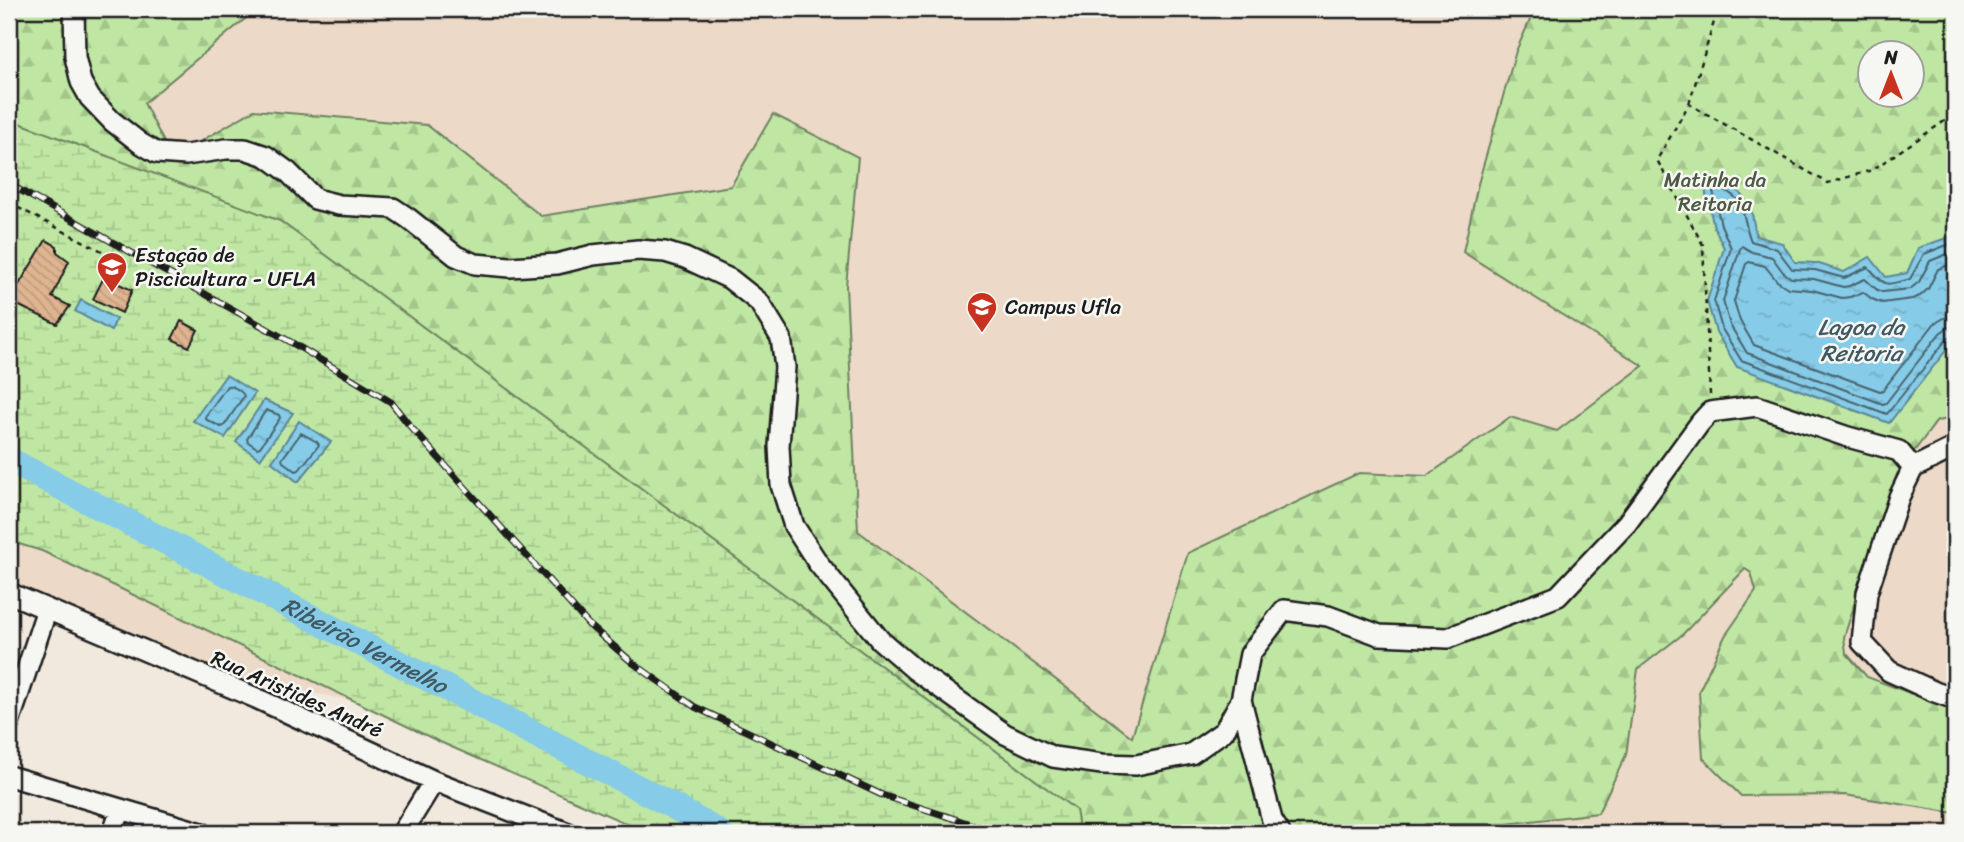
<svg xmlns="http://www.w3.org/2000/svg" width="1964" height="842" viewBox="0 0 1964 842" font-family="Sriracha,sans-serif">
	<defs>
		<pattern id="forest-firs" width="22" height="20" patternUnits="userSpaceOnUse" patternTransform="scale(1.75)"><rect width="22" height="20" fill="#bfe7a3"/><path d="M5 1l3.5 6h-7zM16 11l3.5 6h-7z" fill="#a4c68c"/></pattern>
		<pattern id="wetland-marsh" width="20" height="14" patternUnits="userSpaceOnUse" patternTransform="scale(1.75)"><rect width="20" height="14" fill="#bfe7a3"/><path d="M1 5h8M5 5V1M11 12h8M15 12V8" fill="none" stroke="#a4c68c"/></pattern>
		<pattern id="water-ripples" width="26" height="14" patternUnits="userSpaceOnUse" patternTransform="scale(1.75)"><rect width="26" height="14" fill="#86cbe7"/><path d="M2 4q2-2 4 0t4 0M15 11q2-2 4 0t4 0" fill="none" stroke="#73aec6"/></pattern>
		<pattern id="building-back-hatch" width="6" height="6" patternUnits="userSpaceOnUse" patternTransform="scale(1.75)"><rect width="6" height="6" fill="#dfb490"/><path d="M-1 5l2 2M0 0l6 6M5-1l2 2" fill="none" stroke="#bf9a7c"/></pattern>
	</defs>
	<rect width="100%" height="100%" fill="#f1e9de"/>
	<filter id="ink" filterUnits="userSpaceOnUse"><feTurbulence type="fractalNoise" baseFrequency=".0143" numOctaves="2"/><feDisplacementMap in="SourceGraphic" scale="14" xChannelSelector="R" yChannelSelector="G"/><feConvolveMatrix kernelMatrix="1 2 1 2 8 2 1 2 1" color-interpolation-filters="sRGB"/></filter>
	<g filter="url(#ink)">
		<path fill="#ecd9c7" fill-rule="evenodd" d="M 9,9 L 1955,9 L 1955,833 L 1027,833 L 215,674 L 9,587 ZM 1870,52 L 1912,52 L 1912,94 L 1870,94 Z"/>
		<path fill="url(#forest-firs)" stroke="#6e8260" stroke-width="2" fill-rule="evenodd" d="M 9,9 L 253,9 L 246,18 L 144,103 L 172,158 L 254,110 L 427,125 L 541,216 L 731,186 L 773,114 L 858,157 L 846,286 L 858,531 L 1132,737 L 1188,553 L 1359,473 L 1427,476 L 1510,417 L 1557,431 L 1643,366 L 1463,252 L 1478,184 L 1516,51 L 1535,9 L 1955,9 L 1955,418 L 1937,421 L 1897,474 L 1844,637 L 1846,653 L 1867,677 L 1955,710 L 1955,813 L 1845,795 L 1741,796 L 1703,758 L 1699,691 L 1725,636 L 1756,591 L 1751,573 L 1745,569 L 1683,634 L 1638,669 L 1626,755 L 1598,813 L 1506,824 L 1426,824 L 1408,833 L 1081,833 L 710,693 L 9,197 ZM 1870,52 L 1912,52 L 1912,94 L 1870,94 Z"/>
		<path fill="url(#wetland-marsh)" stroke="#6e8260" stroke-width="2" d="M 9,119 L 280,221 L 1076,810 L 1080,833 L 648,833 L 440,742 L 42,551 L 9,541 Z"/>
		<path fill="url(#water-ripples)" stroke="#5c8596" stroke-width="2" d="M 1702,177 L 1734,185 L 1751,208 L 1756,236 L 1782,243 L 1795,262 L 1816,263 L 1844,272 L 1870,257 L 1886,277 L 1907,273 L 1918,248 L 1955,235 L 1955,339 L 1889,423 L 1737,367 L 1716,332 L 1707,301 L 1724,248 L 1714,227 Z
			M 81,300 L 116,319 L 111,331 L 75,311 Z
			M 226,375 L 255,393 L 225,438 L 193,421 Z
			M 264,400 L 293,413 L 260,459 L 236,442 Z
			M 299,421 L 331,442 L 298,482 L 272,462 Z"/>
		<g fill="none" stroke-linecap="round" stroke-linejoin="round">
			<path stroke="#46626d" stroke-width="2" d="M 1955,242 L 1924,254 L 1910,279 C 1881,287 1887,286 1868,267 L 1844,278 L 1815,270 L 1792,269 L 1777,249 L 1751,241 C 1741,217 1748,196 1717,188 L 1713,191 L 1721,225 L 1731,248 L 1714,301 L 1722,329 L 1741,360 L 1887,414 L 1947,339 L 1955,336
				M 1955,251 L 1930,261 L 1919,282 L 1910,289 L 1882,292 L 1876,289 L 1865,279 L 1849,286 L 1843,287 L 1814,279 L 1791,278 L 1783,272 L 1772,257 L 1752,252 L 1742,246 L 1740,249 L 1723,301 L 1730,325 L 1747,353 L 1883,404 L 1886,403 L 1940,333 L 1947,328 L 1955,327
				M 1955,263 L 1938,269 L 1928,289 L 1920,296 L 1912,299 L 1882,303 L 1872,299 L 1863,292 L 1850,297 L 1842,298 L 1812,290 L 1788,288 L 1777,281 L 1765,266 L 1749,262 L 1746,264 L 1734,301 L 1740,321 L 1754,345 L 1880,391 L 1883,390 L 1934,324 L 1944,318 L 1955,317
				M 227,386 C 232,385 242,391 244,396 L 224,426 L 221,427 L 207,420 L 205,417 Z
				M 266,410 L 279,415 L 280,418 L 260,447 L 257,448 L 248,442 L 247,439 Z
				M 301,433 L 317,442 L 319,445 L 299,470 L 296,471 L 283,462 L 282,459 Z"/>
			<path stroke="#86cbe7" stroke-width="26" id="s1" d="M 9,460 L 671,805 L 720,833"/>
		</g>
		<path fill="url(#building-back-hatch)" stroke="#1c1c1c" stroke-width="2" d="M 46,240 L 57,246 L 57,252 L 69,261 L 52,297 L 70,306 L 57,324 L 9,301 Z
			M 104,277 L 132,290 L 122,313 L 93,299 Z
			M 181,321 L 198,330 L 189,347 L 172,339 Z"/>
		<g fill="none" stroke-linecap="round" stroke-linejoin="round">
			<g stroke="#1c1c1c" stroke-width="24">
				<path id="minor" d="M 74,9 L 75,57 L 81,82 L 90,98 L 112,121 L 140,143 L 157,153 L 186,155 L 226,149 L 245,149 L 266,156 L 288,172 L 315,199 L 339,205 L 393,208 L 408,218 L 456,256 L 475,264 L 510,267 L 557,264 L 593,255 L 638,250 L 665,252 L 685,258 L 730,279 L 759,302 L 781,338 L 785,367 L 779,446 L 781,485 L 794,526 L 818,563 L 880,640 L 915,670 L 1005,734 L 1053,757 L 1102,764 L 1136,765 L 1191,754 L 1224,731 L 1241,700 L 1250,654 L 1284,610 L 1328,616 L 1379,635 L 1448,638 L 1558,596 L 1627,523 L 1700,423 L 1710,412 L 1757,406 L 1848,437 L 1899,451 L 1913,468 L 1899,497 L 1867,593 L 1862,642 L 1889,671 L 1935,692 L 1955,699
					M 1913,468 L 1955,447
					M 9,593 L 256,698 L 434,781 L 568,833
					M 1241,700 L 1272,820 L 1280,833
					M 9,723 L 47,609
					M 9,776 L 202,833
					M 113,833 L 120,810
					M 402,833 L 434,781"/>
			</g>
			<path stroke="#1c1c1c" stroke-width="2.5" stroke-dasharray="5 5" stroke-linecap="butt" d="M 1689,104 L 1718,9
				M 9,203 L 102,251
				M 1710,395 L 1703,245 L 1657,160 L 1689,104 L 1828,183 L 1872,170 L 1955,114"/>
			<use href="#minor" stroke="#f6f6f2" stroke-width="19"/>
			<g stroke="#1c1c1c" stroke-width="7">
				<path id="rail" d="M 9,184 L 289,341 L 391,402 L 409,425 L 588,624 L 633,663 L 695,707 L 882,795 L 998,833"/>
			</g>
			<use href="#rail" stroke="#f6f6f2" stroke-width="4.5" stroke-dasharray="13" stroke-linecap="butt"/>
		</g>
	</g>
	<defs>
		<g id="university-pin" transform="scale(1.575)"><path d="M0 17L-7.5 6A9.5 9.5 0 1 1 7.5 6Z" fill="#c8321e" stroke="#f6f6f2"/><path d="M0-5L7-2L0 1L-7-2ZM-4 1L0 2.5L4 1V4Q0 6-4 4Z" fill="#fff"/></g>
	</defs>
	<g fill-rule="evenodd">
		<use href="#university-pin" x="112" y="267"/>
		<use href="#university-pin" x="982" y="307"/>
	</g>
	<g text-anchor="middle" stroke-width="5" stroke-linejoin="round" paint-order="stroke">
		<g font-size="21" fill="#4d5944" stroke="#f6f6f2">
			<text x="1715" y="187">Matinha da<tspan x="1715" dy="24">Reitoria</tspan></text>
		</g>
		<g font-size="21" fill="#1c1c1c" stroke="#f6f6f2" text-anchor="start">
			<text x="135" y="262">Estação de<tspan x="135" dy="24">Piscicultura - UFLA</tspan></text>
			<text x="1005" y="314">Campus Ufla</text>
		</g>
		<g font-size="21" fill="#1c1c1c" stroke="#f6f6f2">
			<text transform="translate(297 694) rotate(24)" y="7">Rua Aristides André</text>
		</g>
		<g font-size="23" font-style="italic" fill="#415963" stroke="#f6f6f2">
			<text x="1861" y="335">Lagoa da<tspan x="1861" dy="26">Reitoria</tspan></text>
			<text dy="8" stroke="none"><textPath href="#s1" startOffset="401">Ribeirão Vermelho</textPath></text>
		</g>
	</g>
	<rect width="1964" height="842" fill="none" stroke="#f6f6f2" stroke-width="35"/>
	<rect x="18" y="18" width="1929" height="807" fill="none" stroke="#1c1c1c" stroke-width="2.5" filter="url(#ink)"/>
	<g transform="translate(1891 74)"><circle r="33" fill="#f6f6f2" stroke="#9f9f9c" stroke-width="2"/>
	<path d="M0-5L12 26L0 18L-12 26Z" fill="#c8321e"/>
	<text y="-10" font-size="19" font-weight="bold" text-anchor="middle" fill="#1c1c1c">N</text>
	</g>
</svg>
